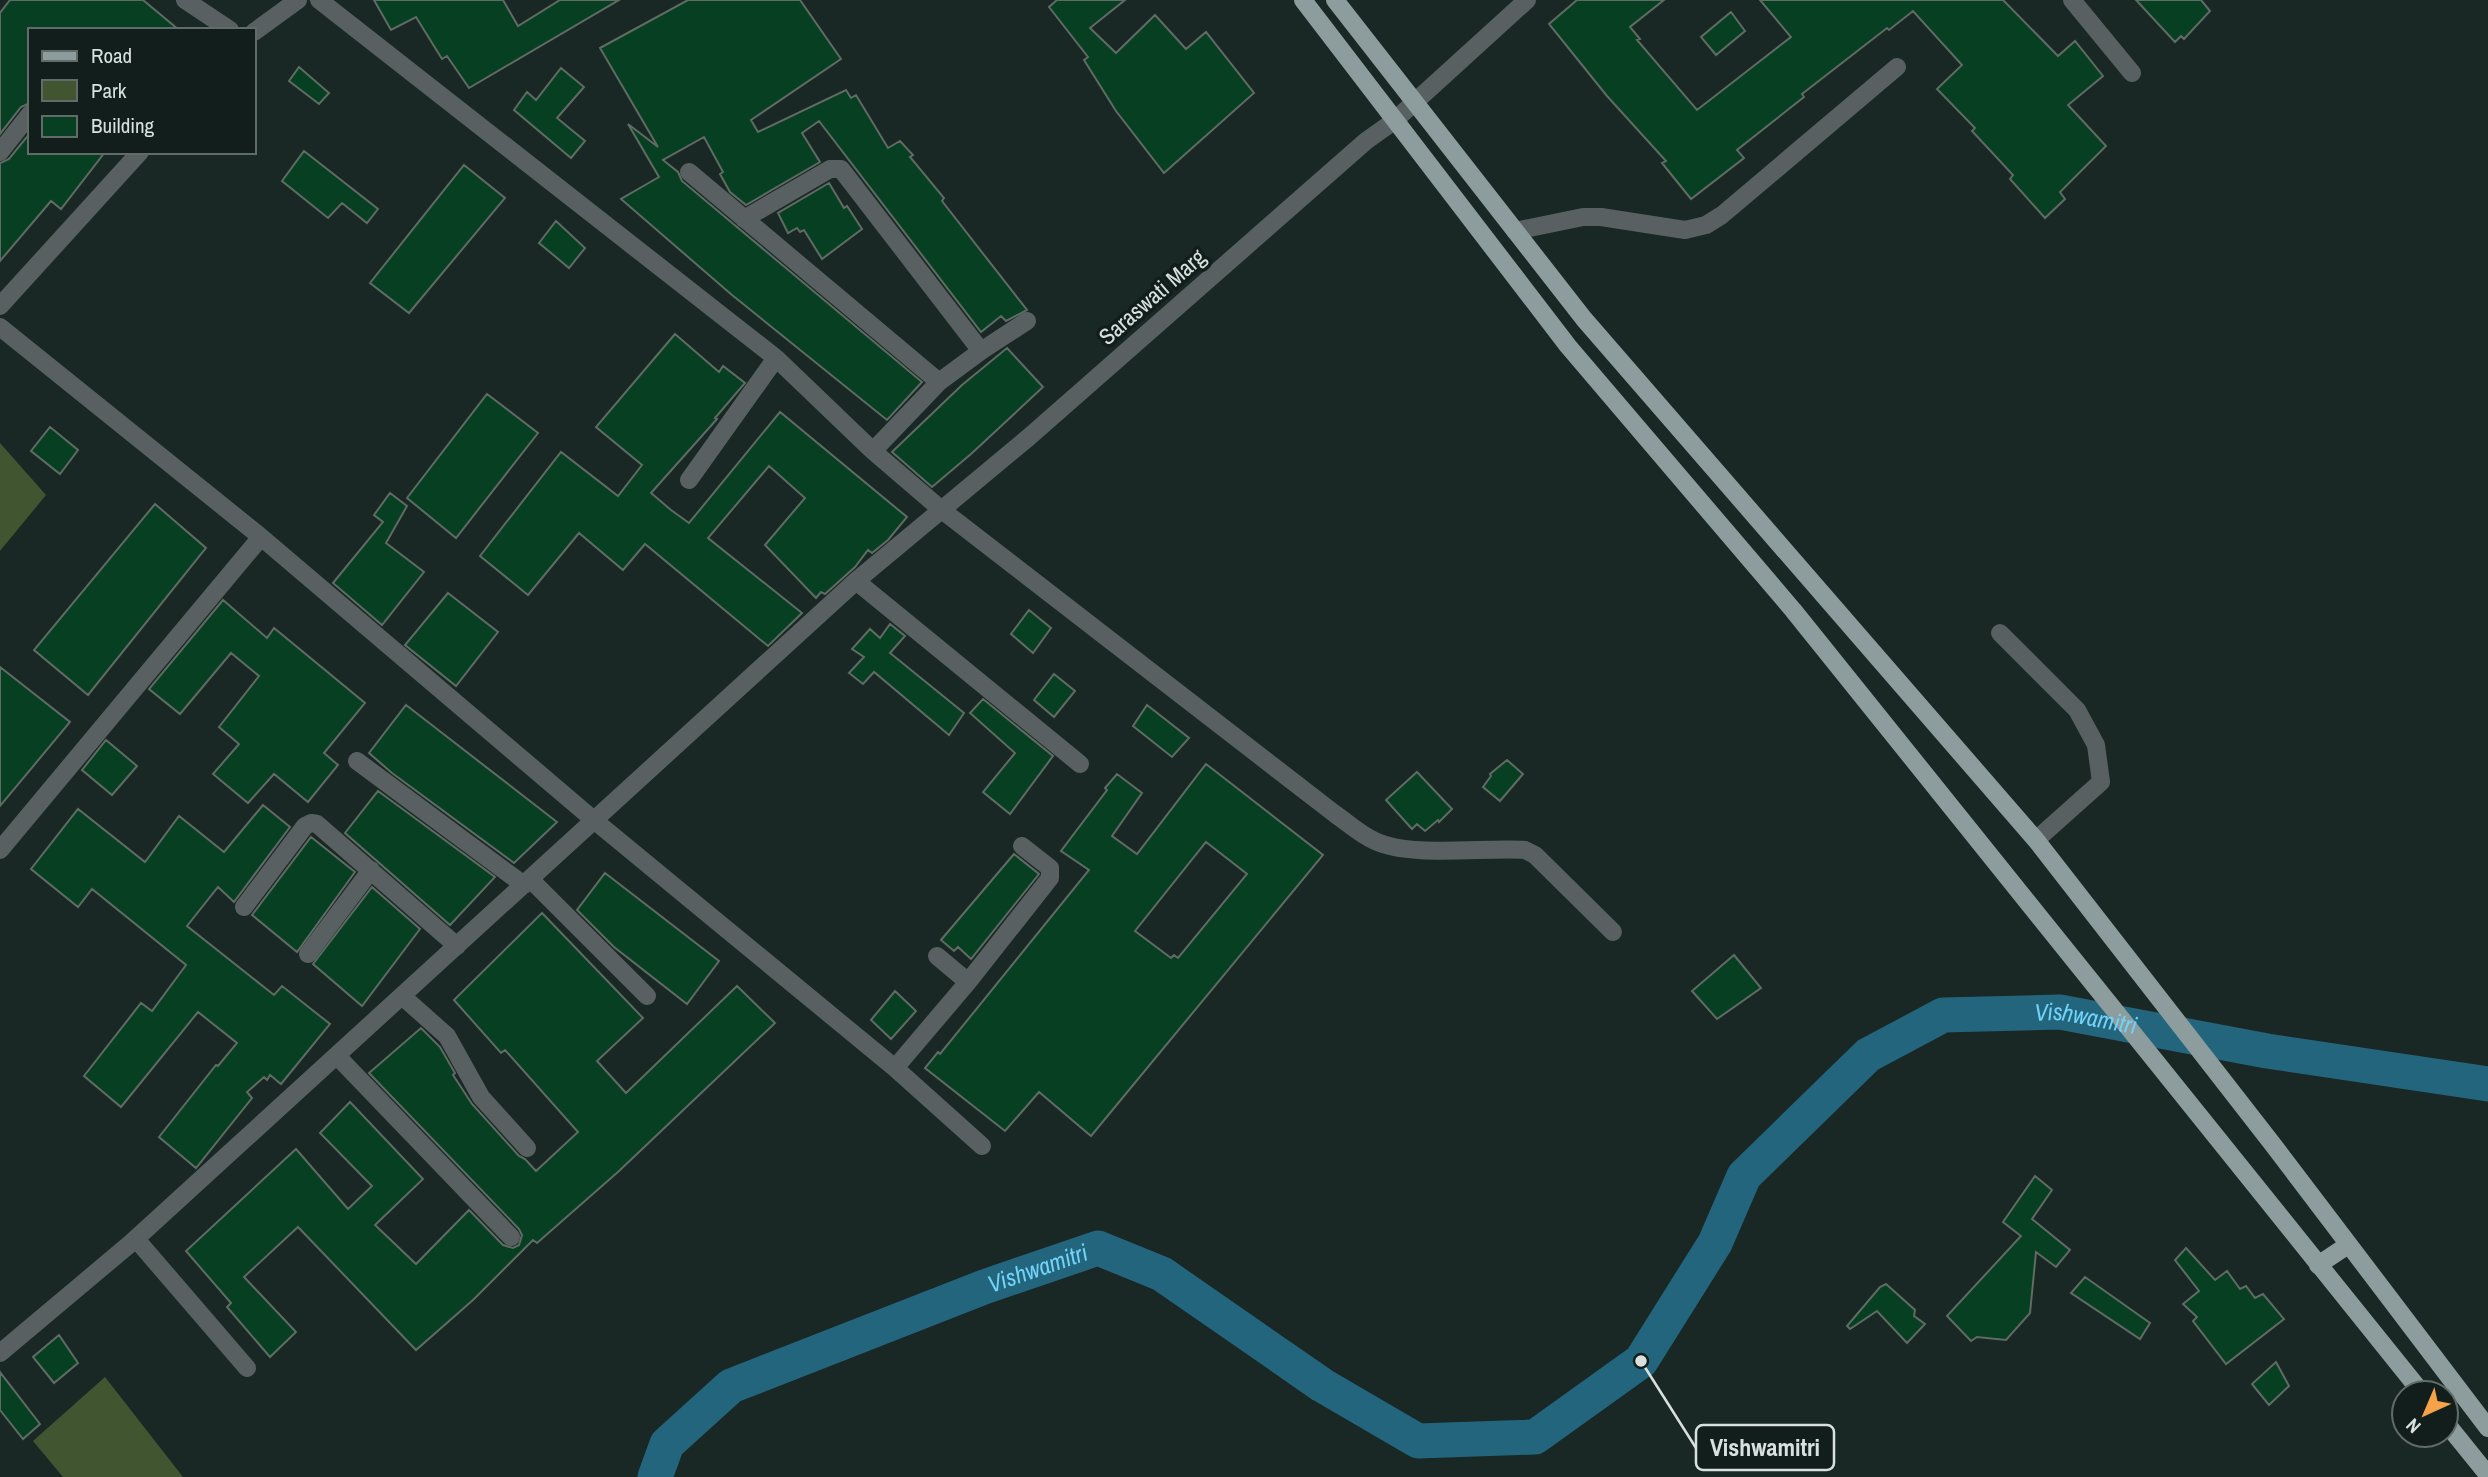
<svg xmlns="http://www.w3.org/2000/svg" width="2488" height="1477" viewBox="0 0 2488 1477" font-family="'Archivo Narrow',sans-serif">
	<rect width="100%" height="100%" fill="#1a2825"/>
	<path fill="#415531" d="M 0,443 L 46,495 L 0,551 Z
		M 105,1377 L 183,1477 L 63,1477 L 33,1441 Z"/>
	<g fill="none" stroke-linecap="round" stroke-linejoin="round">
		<path stroke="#22657c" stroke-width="35" id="s1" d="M 655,1477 L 667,1444 L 731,1386 L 984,1287 L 1098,1248 L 1162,1274 L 1322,1385 L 1418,1441 L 1535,1437 L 1641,1361 L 1715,1243 L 1744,1176 L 1868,1055 L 1943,1015 L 2060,1012 L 2267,1051 L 2488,1084"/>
	</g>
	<path fill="#073f23" stroke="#5f6b63" stroke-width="2" fill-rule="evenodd" d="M 10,0 L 143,0 L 179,30 L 30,30 L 30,103 L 21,107 L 0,134 L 0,13 Z
		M 374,0 L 503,0 L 518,26 L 560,0 L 619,0 L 469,88 L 447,56 L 442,59 L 416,17 L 391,30 Z
		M 688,0 L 800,0 L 841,59 L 751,120 L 758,132 L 846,90 L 851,98 L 856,95 L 888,148 L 900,141 L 913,155 L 910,157 L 944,198 L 942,201 L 1027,310 L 1006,321 L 1001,316 L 981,332 L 819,121 L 802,133 L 820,162 L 746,205 L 730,192 L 720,174 L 723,172 L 704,137 L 663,160 L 678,172 L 682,181 L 922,382 L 887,420 L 732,295 L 621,199 L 659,177 L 628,124 L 658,147 L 600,48 Z
		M 1057,0 L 1125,0 L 1090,28 L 1116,53 L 1155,15 L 1186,49 L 1206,32 L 1254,93 L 1164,173 L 1116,111 L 1084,60 L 1088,57 L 1049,7 Z
		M 1577,0 L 1664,0 L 1630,27 L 1640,39 L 1637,40 L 1697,110 L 1791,37 L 1760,0 L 2003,0 L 2058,56 L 2075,41 L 2103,76 L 2068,105 L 2106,146 L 2060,192 L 2065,199 L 2045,218 L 2010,179 L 2013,175 L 1972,131 L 1975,128 L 1937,89 L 1962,65 L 1913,11 L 1889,30 L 1887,28 L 1802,94 L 1804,97 L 1737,150 L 1744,158 L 1691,199 L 1662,163 L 1666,161 L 1607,96 L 1549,24 Z
		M 2136,0 L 2201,0 L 2210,11 L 2184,39 L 2181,36 L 2175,42 Z
		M 1731,12 L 1745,31 L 1716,55 L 1701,37 Z
		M 299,67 L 329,93 L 319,104 L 289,81 Z
		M 561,68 L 584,87 L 557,118 L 585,141 L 571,158 L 514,110 L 527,92 L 536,100 Z
		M 30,133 L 30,152 L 105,152 L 61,209 L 51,201 L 0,261 L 0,163 L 9,159 Z
		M 304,151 L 378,209 L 367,223 L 342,203 L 328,218 L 282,181 Z
		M 464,165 L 505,198 L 409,313 L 370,283 Z
		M 829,183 L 844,208 L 847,206 L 862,229 L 822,259 L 804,230 L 800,232 L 797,228 L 788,233 L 778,213 Z
		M 556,221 L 585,248 L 569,268 L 539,243 Z
		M 675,334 L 719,372 L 723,366 L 745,383 L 715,418 L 717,419 L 651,493 L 671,510 L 689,523 L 780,412 L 907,517 L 888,540 L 872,553 L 868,550 L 855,567 L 825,594 L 821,592 L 816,598 L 765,545 L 805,498 L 769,466 L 708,538 L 802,613 L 768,646 L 645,544 L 623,570 L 579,533 L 528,595 L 480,556 L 561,452 L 618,496 L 642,465 L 596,427 Z
		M 1007,348 L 1043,387 L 971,454 L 932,487 L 892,452 L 962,385 Z
		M 487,394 L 538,433 L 456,538 L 407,498 Z
		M 50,427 L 78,450 L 60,474 L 31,451 Z
		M 390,493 L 407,506 L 386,543 L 424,572 L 382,625 L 333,583 L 383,522 L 374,515 Z
		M 155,504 L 206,548 L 88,695 L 34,650 Z
		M 448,593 L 498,632 L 456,686 L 405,645 Z
		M 223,600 L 267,638 L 274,628 L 365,703 L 324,753 L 338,765 L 308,802 L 274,774 L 248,803 L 213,774 L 239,744 L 219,727 L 259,676 L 231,653 L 180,714 L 149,689 Z
		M 1029,610 L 1051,628 L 1033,653 L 1011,634 Z
		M 890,624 L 905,636 L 890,653 L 964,713 L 949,735 L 874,672 L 863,684 L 849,673 L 864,657 L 852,649 L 870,629 L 880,638 Z
		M 0,667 L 70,722 L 0,806 Z
		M 1054,674 L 1075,691 L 1054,717 L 1034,700 Z
		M 983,699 L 1053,756 L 1010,814 L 983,792 L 1015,753 L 970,713 Z
		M 406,705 L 557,822 L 514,863 L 392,773 L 369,753 Z
		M 1147,705 L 1189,738 L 1172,757 L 1133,726 Z
		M 106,740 L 137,766 L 112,795 L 82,770 Z
		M 1507,760 L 1523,774 L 1500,801 L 1483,787 L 1491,776 L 1490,774 Z
		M 1206,764 L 1323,855 L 1091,1136 L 1039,1092 L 1005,1131 L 925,1068 L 938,1052 L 940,1054 L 1089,870 L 1061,851 L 1107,790 L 1105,788 L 1117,774 L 1142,793 L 1112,836 L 1137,854 ZM 1206,842 L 1247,874 L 1178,958 L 1174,955 L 1171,958 L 1135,931 Z
		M 1417,772 L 1452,809 L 1439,822 L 1438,820 L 1425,831 L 1417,824 L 1412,829 L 1386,800 Z
		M 378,791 L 495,877 L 450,925 L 345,833 Z
		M 263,805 L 290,827 L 234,902 L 218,887 L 187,926 L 274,995 L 282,986 L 330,1024 L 281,1084 L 270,1075 L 267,1080 L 264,1077 L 247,1092 L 252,1098 L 196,1168 L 159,1137 L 216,1065 L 218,1066 L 237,1043 L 198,1012 L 121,1107 L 84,1076 L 141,1003 L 152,1011 L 186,965 L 92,889 L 78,907 L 31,869 L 78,809 L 145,862 L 179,816 L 224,852 Z
		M 311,837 L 355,872 L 297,952 L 252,915 Z
		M 1014,854 L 1039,874 L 971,959 L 958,947 L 954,951 L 941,940 Z
		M 605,873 L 719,961 L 687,1004 L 614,947 L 577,910 Z
		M 372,887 L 420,929 L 362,1006 L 313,964 Z
		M 542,913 L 643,1018 L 597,1061 L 626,1093 L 737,986 L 775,1023 L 619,1171 L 537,1243 L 533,1240 L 473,1300 L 416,1350 L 298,1227 L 244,1277 L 296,1332 L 270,1357 L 227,1307 L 231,1303 L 186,1251 L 296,1149 L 348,1209 L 372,1186 L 320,1133 L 350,1102 L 423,1179 L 375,1225 L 416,1264 L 469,1210 L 503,1245 L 513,1248 L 519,1245 L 522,1235 L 519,1229 L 369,1073 L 421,1028 L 440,1047 L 455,1073 L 453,1075 L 472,1104 L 519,1156 L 525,1159 L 536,1171 L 578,1132 L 505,1050 L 501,1053 L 454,1000 Z
		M 1734,955 L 1761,988 L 1717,1019 L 1692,991 Z
		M 895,991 L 916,1011 L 891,1039 L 871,1020 Z
		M 2035,1176 L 2052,1190 L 2032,1219 L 2070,1250 L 2056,1267 L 2036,1252 L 2030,1313 L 2006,1340 L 1977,1337 L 1971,1341 L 1947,1316 L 2021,1236 L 2003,1222 Z
		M 2186,1248 L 2215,1280 L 2227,1271 L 2240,1289 L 2246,1286 L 2255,1298 L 2263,1294 L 2284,1319 L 2226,1364 L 2193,1321 L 2197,1317 L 2183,1304 L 2199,1291 L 2175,1260 Z
		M 2085,1277 L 2150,1323 L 2140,1339 L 2071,1293 Z
		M 1886,1284 L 1915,1310 L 1914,1316 L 1925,1324 L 1907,1343 L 1877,1311 L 1850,1329 L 1847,1326 L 1880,1287 Z
		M 59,1335 L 78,1363 L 54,1383 L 33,1357 Z
		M 2276,1362 L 2289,1386 L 2269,1405 L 2252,1384 Z
		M 0,1372 L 40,1424 L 23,1439 L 0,1410 Z"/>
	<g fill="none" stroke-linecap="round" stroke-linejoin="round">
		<path stroke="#596061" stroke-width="18" d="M 185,0 L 230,30
			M 319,0 L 776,358 L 873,451 L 943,511 L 1335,814 C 1348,823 1361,835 1375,841 C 1410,858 1485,847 1525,850 L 1535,855 L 1613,932
			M 2072,0 L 2132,73
			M 254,32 L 298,0
			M 0,152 L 30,114
			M 689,172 L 939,382
			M 744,219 L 830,169 L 841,169 L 981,351
			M 1515,231 L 1583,217 L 1601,217 L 1685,230 L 1706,225 L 1722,215 L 1897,67
			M 0,306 L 140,152
			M 0,327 L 261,537 L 595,821 L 895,1068 L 982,1146
			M 873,451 L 939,382 L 981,351 L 1027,321
			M 689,480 L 776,358
			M 856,581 L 1080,764
			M 2000,633 L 2077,710 L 2096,745 L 2101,782 L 2036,840
			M 357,761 L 524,885
			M 0,850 L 261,537
			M 530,879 L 647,996
			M 244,907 L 305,826 L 311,823 L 317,824 L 457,946
			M 308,954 L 371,870
			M 937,956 L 968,982
			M 402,996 L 447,1036 L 481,1097 L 527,1148
			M 337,1056 L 511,1237
			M 895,1068 L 968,982 L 1050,878 L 1050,868 L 1022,846
			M 136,1239 L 247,1368
			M 0,1353 L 131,1243 L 856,581 L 1029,437 L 1366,141 L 1394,121 L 1527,0"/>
		<path stroke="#8d9c9d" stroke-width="18" d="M 1303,0 L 1568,346 L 1793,610 L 2422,1393
			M 1335,0 L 1584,319 L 2036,840 L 2274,1146 L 2488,1428
			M 2318,1265 L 2348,1245
			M 2446,1423 L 2488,1475"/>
	</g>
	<g text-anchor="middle" stroke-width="7" stroke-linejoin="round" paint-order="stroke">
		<g font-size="23" fill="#d9e1df" stroke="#111e1b">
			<text transform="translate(1152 297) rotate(-41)" y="8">Saraswati Marg</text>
		</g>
		<g font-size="24" font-style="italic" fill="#71d3f7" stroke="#111e1b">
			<text dy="8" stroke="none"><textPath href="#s1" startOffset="1750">Vishwamitri</textPath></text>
			<text dy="8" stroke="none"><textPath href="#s1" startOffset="450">Vishwamitri</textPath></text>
		</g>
	</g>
	<path fill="none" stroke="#d9e1df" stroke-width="2.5" d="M1641 1361L1696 1448"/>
	<circle fill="#d9e1df" stroke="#111e1b" stroke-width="2.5" cx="1641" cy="1361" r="7"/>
	<rect fill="#111e1b" stroke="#d9e1df" stroke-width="2.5" x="1696" y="1425" width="138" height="45" rx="7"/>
	<g font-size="24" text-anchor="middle" font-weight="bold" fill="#d9e1df">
		<text x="1765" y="1456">Vishwamitri</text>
	</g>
	<rect x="28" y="28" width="228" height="126" fill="#111e1b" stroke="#616c69" stroke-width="2"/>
	<rect x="42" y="51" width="35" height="10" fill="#8d9c9d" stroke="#616c69" stroke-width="2"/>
	<text x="91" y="63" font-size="21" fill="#d9e1df">Road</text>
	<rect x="42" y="80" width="35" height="21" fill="#415531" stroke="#616c69" stroke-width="2"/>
	<text x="91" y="98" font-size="21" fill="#d9e1df">Park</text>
	<rect x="42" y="116" width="35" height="21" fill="#073f23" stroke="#616c69" stroke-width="2"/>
	<text x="91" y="133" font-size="21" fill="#d9e1df">Building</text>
	<g transform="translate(2425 1414) rotate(224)"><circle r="33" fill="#111e1b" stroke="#616c69" stroke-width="2"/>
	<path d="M0-5L12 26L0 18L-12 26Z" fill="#f6a248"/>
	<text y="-10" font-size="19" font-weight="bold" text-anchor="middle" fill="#d9e1df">N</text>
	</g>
</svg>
